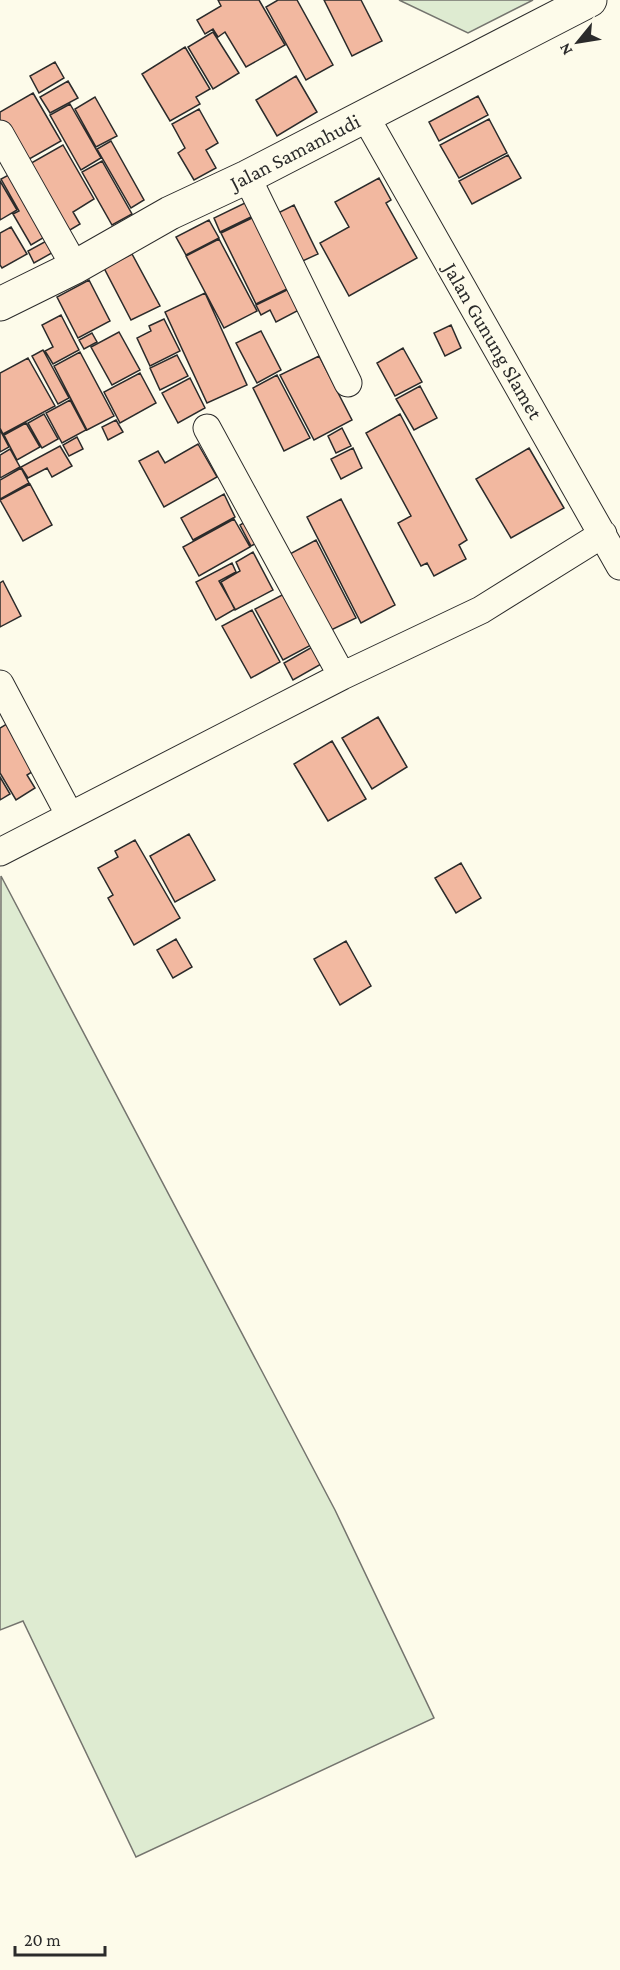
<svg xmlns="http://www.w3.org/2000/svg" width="620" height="1970" viewBox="0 0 620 1970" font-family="'Crimson Pro',serif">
	<rect width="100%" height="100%" fill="#fdfbea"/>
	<path fill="#deebd1" stroke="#74746e" stroke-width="1.5" d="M 399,0 L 533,0 L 468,33 Z
		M 1,876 L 335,1510 L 434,1718 L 136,1857 L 23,1621 L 0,1630 Z"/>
	<path fill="#f2b8a0" stroke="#2b2b2b" stroke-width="1.5" d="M 218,0 L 259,0 L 285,45 L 246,67 L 225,32 L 218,37 L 213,29 L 205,34 L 197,20 L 221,6 Z
		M 278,0 L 297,0 L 333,65 L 306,80 L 266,7 Z
		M 324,0 L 361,0 L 382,41 L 352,56 Z
		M 213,32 L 239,73 L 213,89 L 188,47 Z
		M 185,47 L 210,89 L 196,97 L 200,104 L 170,121 L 142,74 Z
		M 55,62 L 64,78 L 39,93 L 30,76 Z
		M 296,76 L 317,112 L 277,136 L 256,100 Z
		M 68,81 L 78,98 L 50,113 L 40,97 Z
		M 33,93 L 61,141 L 24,162 L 0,120 L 0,112 Z
		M 478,96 L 488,115 L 439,141 L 429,122 Z
		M 95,97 L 117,136 L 96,147 L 75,109 Z
		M 70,104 L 101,158 L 81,170 L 50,115 Z
		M 199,109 L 218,143 L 206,150 L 216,168 L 194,180 L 178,153 L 185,148 L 172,124 Z
		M 489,119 L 507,153 L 459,178 L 440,145 Z
		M 111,141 L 144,200 L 131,208 L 97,149 Z
		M 63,145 L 94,199 L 73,212 L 80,224 L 65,233 L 26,166 Z
		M 508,155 L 521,178 L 472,204 L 459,181 Z
		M 102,161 L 132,214 L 112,225 L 82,172 Z
		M 18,170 L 53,232 L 31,245 L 13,214 L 19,211 L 1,179 Z
		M 379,178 L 391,200 L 386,203 L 417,258 L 349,296 L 320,243 L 349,227 L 335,202 Z
		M 0,181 L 17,210 L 0,220 Z
		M 247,202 L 253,216 L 220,232 L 214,218 Z
		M 294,205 L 318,254 L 296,264 L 272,216 Z
		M 254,217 L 289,288 L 256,304 L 221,233 Z
		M 209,220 L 219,238 L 186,255 L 176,237 Z
		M 11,227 L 27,254 L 2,268 L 0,265 L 0,233 Z
		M 50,239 L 57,250 L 34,263 L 28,251 Z
		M 219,239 L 257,311 L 224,328 L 186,256 Z
		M 132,254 L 160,306 L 131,320 L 104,268 Z
		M 89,280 L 110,321 L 78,338 L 57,297 Z
		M 289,289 L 299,310 L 276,322 L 270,310 L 261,315 L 256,305 Z
		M 205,293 L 247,385 L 207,403 L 165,312 Z
		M 61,315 L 79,350 L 53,364 L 45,351 L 53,347 L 42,325 Z
		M 164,319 L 180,351 L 150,366 L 137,338 L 151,331 L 149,326 Z
		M 451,325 L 461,348 L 445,356 L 434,333 Z
		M 261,331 L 281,370 L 257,383 L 236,343 Z
		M 119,332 L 140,370 L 112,385 L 91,347 Z
		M 92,333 L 97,342 L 84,349 L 79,340 Z
		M 403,348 L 422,382 L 395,396 L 377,363 Z
		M 43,350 L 69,398 L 58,404 L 32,356 Z
		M 80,352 L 114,416 L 87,430 L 54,366 Z
		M 177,355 L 188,376 L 160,390 L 150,368 Z
		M 319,356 L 352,420 L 314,440 L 280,375 Z
		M 28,358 L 55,406 L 3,434 L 0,428 L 0,373 Z
		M 140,373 L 156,403 L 120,423 L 104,392 Z
		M 277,375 L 310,438 L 284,451 L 253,388 Z
		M 190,378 L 205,408 L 178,423 L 162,393 Z
		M 420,386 L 437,418 L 414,430 L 396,399 Z
		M 70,400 L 86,430 L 62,443 L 46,413 Z
		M 44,414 L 58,439 L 42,448 L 28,423 Z
		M 400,414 L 467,540 L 459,545 L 466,559 L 434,576 L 427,563 L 421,566 L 398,523 L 411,516 L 366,433 Z
		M 116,420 L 123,432 L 108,440 L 102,427 Z
		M 26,423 L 40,447 L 17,460 L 4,435 Z
		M 342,428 L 351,446 L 336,453 L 328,436 Z
		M 0,430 L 9,447 L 0,452 Z
		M 77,437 L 83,449 L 69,456 L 63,445 Z
		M 198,444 L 217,477 L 164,507 L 139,461 L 158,451 L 165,463 Z
		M 60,446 L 72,466 L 52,477 L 47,468 L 28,478 L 21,467 Z
		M 353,448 L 362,468 L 341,479 L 331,459 Z
		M 529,448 L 564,508 L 511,538 L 476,479 Z
		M 10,449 L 20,467 L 0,478 L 0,455 Z
		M 21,468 L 29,483 L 0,499 L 0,480 Z
		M 30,484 L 52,525 L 23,541 L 0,500 Z
		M 224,494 L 235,517 L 193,540 L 181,518 Z
		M 341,499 L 395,605 L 361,623 L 307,517 Z
		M 234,519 L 250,547 L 199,576 L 183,547 Z
		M 250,519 L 262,540 L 251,546 L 240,525 Z
		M 316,540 L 356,618 L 325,633 L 286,556 Z
		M 253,552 L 273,590 L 235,610 L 221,582 L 240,571 L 236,562 Z
		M 232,563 L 236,572 L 219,581 L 235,609 L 216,620 L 196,582 Z
		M 3,581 L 21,616 L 0,627 L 0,583 Z
		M 286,593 L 313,644 L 283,660 L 255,609 Z
		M 252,610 L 280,662 L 251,678 L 222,626 Z
		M 314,646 L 323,663 L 293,680 L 284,663 Z
		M 378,717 L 407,767 L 372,789 L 342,738 Z
		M 10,722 L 38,768 L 27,775 L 35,788 L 16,800 L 0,773 L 0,728 Z
		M 332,741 L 366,799 L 328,821 L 294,764 Z
		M 0,777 L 10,794 L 0,800 Z
		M 189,834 L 215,880 L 175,902 L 150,856 Z
		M 135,840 L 180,918 L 134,945 L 108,898 L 113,895 L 98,868 L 118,857 L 115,851 Z
		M 461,863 L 481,898 L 456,913 L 435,878 Z
		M 176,939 L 192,967 L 173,978 L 157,950 Z
		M 346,941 L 371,986 L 340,1005 L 314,959 Z"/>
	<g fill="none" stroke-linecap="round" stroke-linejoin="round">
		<g stroke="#2b2b2b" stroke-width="29">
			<path id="street" d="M 365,116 L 620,566
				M 0,134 L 75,267
				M 247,177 L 348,383
				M 207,428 L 342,676
				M 0,684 L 70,816
				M 0,852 L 342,676 L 481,610 L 603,534"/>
		</g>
		<g stroke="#2b2b2b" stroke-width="35">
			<path id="secondary" d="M 0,304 L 75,267 L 170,213 L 247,177 L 590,0"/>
		</g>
		<use href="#street" stroke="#fdfbea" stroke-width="27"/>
		<use href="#secondary" stroke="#fdfbea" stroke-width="33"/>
	</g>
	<g text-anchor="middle" stroke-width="4.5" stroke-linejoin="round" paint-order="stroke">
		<g font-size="21" fill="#2b2b2b" stroke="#fdfbea">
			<text transform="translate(295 152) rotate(-27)" y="7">Jalan Samanhudi</text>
			<text transform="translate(493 341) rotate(60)" y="7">Jalan Gunung Slamet</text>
		</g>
	</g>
	<g transform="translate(578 42) rotate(240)" stroke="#fdfbea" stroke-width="4.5" paint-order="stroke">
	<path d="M0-4.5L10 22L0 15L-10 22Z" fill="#2b2b2b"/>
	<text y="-9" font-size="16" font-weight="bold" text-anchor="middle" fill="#2b2b2b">N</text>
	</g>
	<path d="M15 1946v9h90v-9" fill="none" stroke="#2b2b2b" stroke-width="3"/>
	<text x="24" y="1946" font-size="18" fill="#2b2b2b" stroke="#fdfbea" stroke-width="4.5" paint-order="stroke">20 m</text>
</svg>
